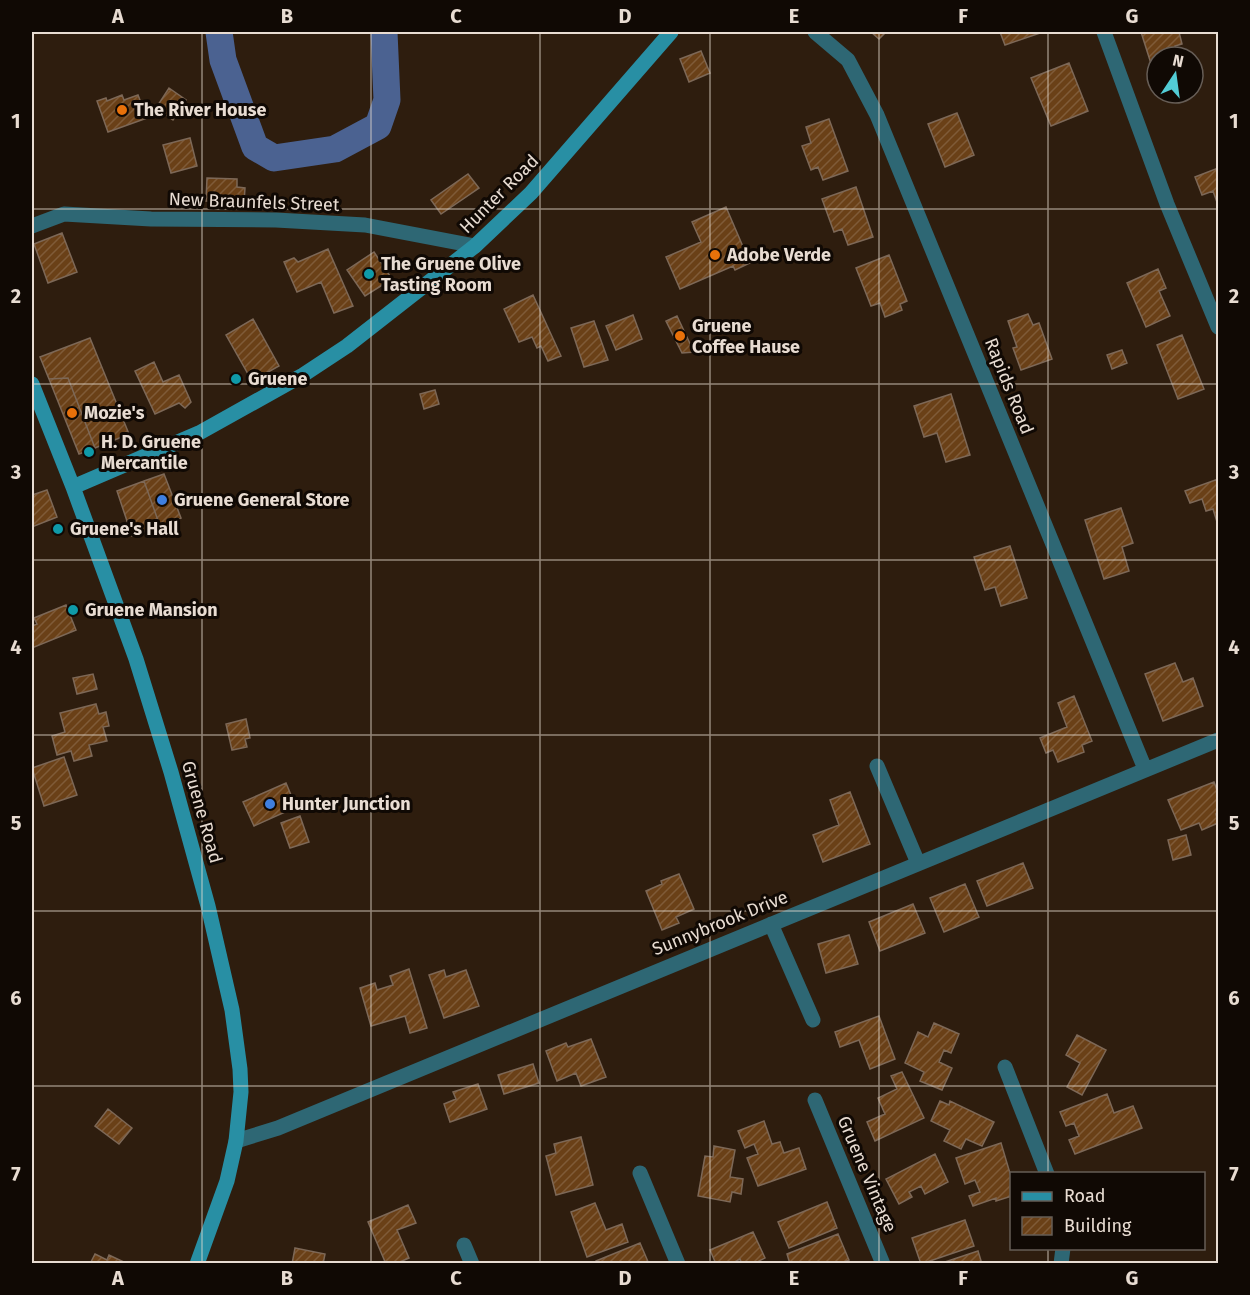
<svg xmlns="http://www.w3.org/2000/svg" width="1250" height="1295" viewBox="0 0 1250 1295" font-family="'Fira Sans',sans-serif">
	<defs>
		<pattern id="building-hatch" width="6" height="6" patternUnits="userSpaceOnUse" patternTransform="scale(1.5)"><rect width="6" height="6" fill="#6a4017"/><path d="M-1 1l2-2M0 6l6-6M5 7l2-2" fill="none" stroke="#7f5b38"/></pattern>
	</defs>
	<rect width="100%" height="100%" fill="#2e1d0e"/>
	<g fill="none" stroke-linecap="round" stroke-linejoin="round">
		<path stroke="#4b6291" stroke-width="27" d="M 219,32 L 223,60 L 255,147 L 274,158 L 335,149 L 378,126 L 387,100 L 384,32"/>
	</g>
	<path fill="url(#building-hatch)" stroke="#7d6857" stroke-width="1.5" d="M 871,32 L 886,32 L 879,39 Z
		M 1000,32 L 1043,32 L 1005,45 Z
		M 1141,32 L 1179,32 L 1182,44 L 1175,46 L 1178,57 L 1157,57 L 1157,72 L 1154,73 Z
		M 701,51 L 710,73 L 689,82 L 680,59 Z
		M 1069,63 L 1088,111 L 1051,126 L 1031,78 Z
		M 169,88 L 186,100 L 173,120 L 156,108 Z
		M 122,95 L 124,100 L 138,95 L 147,118 L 108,132 L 97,101 L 106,98 L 107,101 Z
		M 957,113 L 974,155 L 945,167 L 928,124 Z
		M 829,119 L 848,171 L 823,180 L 818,167 L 811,170 L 802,146 L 811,143 L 806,127 Z
		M 190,138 L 197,166 L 171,173 L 163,145 Z
		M 1218,168 L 1218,205 L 1213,191 L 1202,195 L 1195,177 Z
		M 468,174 L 479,188 L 441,214 L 431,200 Z
		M 207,178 L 237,179 L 237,187 L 245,188 L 244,202 L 206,201 Z
		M 856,187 L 873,237 L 848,245 L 842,229 L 834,232 L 822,199 Z
		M 726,207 L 750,263 L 735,270 L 733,266 L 680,289 L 666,257 L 701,242 L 692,222 Z
		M 62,233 L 77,272 L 48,283 L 34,244 Z
		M 328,249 L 353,306 L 334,313 L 321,282 L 297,292 L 284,262 L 294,258 L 298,262 Z
		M 374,252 L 392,279 L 365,296 L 347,270 Z
		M 889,255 L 907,301 L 900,304 L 902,310 L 885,317 L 880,303 L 871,306 L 856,268 Z
		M 1158,269 L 1166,288 L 1159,291 L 1170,316 L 1146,327 L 1127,283 Z
		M 533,295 L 561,356 L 548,361 L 541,346 L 537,348 L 532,337 L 519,342 L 504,309 Z
		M 1028,314 L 1033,325 L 1039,323 L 1052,359 L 1021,370 L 1013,348 L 1017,347 L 1008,321 Z
		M 633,315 L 642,339 L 616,350 L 606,326 Z
		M 677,316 L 694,352 L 682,353 L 666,321 Z
		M 253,319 L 279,366 L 252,381 L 226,335 Z
		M 594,321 L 608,360 L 584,367 L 571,328 Z
		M 1182,335 L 1204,389 L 1178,399 L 1157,345 Z
		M 90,338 L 129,434 L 95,448 L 68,378 L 49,379 L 40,357 Z
		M 1122,350 L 1127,363 L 1112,369 L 1107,355 Z
		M 154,362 L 163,382 L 179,375 L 191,402 L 185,408 L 179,403 L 155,414 L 135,371 Z
		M 68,378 L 95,448 L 79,454 L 49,379 Z
		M 435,390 L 439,404 L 424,409 L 420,394 Z
		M 951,394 L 970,455 L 946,462 L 937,433 L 924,437 L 914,406 Z
		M 164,474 L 181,518 L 160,526 L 144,481 Z
		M 1218,479 L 1218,525 L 1213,509 L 1206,511 L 1202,499 L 1190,503 L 1185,491 Z
		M 144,481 L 160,526 L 132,536 L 117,491 Z
		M 47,490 L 57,517 L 32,527 L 32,495 Z
		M 1121,508 L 1133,543 L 1122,547 L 1129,571 L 1104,579 L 1085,520 Z
		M 1010,546 L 1027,598 L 1001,606 L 995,587 L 985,590 L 974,557 Z
		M 66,605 L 76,630 L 32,648 L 32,626 L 37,624 L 34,618 Z
		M 1175,663 L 1183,682 L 1193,678 L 1203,706 L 1163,721 L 1145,674 Z
		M 93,674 L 97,689 L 77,694 L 73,678 Z
		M 1074,696 L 1092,741 L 1082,745 L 1084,752 L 1058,762 L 1053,750 L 1046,753 L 1040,738 L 1067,727 L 1058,703 Z
		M 96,704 L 99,714 L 106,712 L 109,726 L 103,727 L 107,741 L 89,745 L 92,756 L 74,761 L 71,751 L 57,755 L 52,736 L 65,732 L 60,713 Z
		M 246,719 L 250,738 L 245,739 L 247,747 L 232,750 L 226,724 Z
		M 64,757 L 77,795 L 44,806 L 32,768 Z
		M 1214,782 L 1218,793 L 1218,813 L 1216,814 L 1218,823 L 1202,830 L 1199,823 L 1181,830 L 1168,800 Z
		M 286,783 L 296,807 L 254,826 L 243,802 Z
		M 850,792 L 870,844 L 823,862 L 813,835 L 839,825 L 830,800 Z
		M 300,816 L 309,842 L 290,848 L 281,823 Z
		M 1186,835 L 1191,855 L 1173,860 L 1168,840 Z
		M 1023,863 L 1033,888 L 987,906 L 977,881 Z
		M 679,874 L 694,909 L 676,917 L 679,923 L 662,930 L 646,891 L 662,884 L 661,881 Z
		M 965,884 L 979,917 L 944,932 L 930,898 Z
		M 913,904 L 925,933 L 880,951 L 869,922 Z
		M 849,935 L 858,964 L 826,973 L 818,944 Z
		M 409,969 L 427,1028 L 410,1033 L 405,1016 L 371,1026 L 360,988 L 375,983 L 377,990 L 393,985 L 390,976 Z
		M 444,970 L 446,977 L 466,970 L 479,1006 L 444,1018 L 429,975 Z
		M 879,1016 L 895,1059 L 870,1069 L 859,1040 L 840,1047 L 835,1032 Z
		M 934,1023 L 959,1034 L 951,1053 L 944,1050 L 939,1062 L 952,1068 L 942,1090 L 920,1081 L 924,1072 L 905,1063 L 918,1032 L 928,1037 Z
		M 1077,1035 L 1106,1050 L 1082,1095 L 1067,1087 L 1080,1063 L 1066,1055 Z
		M 591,1039 L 606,1077 L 581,1086 L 576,1073 L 557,1081 L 546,1051 L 566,1043 L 568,1047 Z
		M 533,1064 L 539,1083 L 504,1094 L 498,1075 Z
		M 902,1072 L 924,1118 L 875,1141 L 867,1122 L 885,1114 L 878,1098 L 897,1089 L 891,1076 Z
		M 478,1084 L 487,1109 L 450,1122 L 444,1104 L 456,1099 L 453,1092 Z
		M 1107,1094 L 1114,1113 L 1133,1106 L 1142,1128 L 1075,1154 L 1069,1140 L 1079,1136 L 1074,1123 L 1066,1126 L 1060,1112 Z
		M 940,1101 L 949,1105 L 950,1101 L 994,1122 L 982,1146 L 966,1139 L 961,1149 L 944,1141 L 950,1130 L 931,1121 Z
		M 108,1109 L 132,1128 L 119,1144 L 95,1126 Z
		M 764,1121 L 772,1144 L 780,1142 L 784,1153 L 799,1148 L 806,1169 L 758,1186 L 747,1158 L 758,1154 L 754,1144 L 745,1148 L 738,1131 Z
		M 581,1137 L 593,1185 L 556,1195 L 546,1156 L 556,1153 L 554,1144 Z
		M 1001,1143 L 1012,1180 L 1012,1196 L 996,1201 L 996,1198 L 973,1206 L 969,1196 L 980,1192 L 975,1180 L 965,1184 L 956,1158 Z
		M 714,1146 L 735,1150 L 730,1177 L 743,1179 L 741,1194 L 732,1192 L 730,1202 L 698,1196 L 705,1156 L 713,1157 Z
		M 935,1154 L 948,1182 L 925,1194 L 921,1186 L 909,1192 L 912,1197 L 899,1204 L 886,1179 Z
		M 827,1202 L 837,1228 L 789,1248 L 778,1222 Z
		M 595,1203 L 606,1230 L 622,1224 L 628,1242 L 587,1257 L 571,1212 Z
		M 408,1205 L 416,1223 L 397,1230 L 409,1258 L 395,1264 L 386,1264 L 368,1222 Z
		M 965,1220 L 974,1246 L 921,1264 L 912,1238 Z
		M 753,1232 L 765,1258 L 753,1264 L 742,1264 L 740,1259 L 731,1264 L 716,1264 L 710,1250 Z
		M 838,1234 L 849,1260 L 840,1264 L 790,1264 L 787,1254 Z
		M 640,1243 L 649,1264 L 597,1264 L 596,1261 Z
		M 295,1248 L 325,1254 L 323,1264 L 292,1264 Z
		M 978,1251 L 982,1264 L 939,1264 Z
		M 95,1254 L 107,1260 L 109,1255 L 128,1264 L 90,1264 Z"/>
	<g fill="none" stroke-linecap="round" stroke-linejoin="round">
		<path stroke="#2e6774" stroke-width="15" d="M 815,32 L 848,60 L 877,115 L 1145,769
			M 1104,32 L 1167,204 L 1218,327
			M 32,226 L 64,214 L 151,219 L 276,220 L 365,225 L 475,246
			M 877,766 L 918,863
			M 771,924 L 813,1020
			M 1005,1067 L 1047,1174
			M 815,1100 L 883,1264
			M 236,1141 L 278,1128 L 1218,740
			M 640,1173 L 678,1264
			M 464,1245 L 472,1264
			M 1061,1264 L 1063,1248"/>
		<path stroke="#288fa4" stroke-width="15" d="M 32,384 L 73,487 L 136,659 L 171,772 L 208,906 L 232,1010 L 240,1069 L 241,1092 L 236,1141 L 227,1181 L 197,1264
			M 73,487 L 199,433 L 303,375 L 347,346 L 475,246 L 531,193 L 671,32"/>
	</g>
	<path fill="none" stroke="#e8dcd2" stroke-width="1.5" stroke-opacity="0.55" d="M 202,32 L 202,1264M 371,32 L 371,1264M 540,32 L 540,1264M 710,32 L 710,1264M 879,32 L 879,1264M 1048,32 L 1048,1174M 32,209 L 1218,209M 32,384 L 1218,384M 32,560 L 1218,560M 32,735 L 1218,735M 32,911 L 1218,911M 32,1086 L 1218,1086M 1048,1248 L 1048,1264"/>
	<g fill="#e8710a" stroke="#100904" stroke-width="2">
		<circle cx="122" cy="110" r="6"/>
		<circle cx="715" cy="255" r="6"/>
		<circle cx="680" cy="336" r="6"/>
		<circle cx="72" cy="413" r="6"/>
	</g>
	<g fill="#0f9aa8" stroke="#100904" stroke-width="2">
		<circle cx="369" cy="274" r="6"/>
		<circle cx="236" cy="379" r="6"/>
		<circle cx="89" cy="452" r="6"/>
		<circle cx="58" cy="529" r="6"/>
		<circle cx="73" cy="610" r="6"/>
	</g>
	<g fill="#3f7fe0" stroke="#100904" stroke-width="2">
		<circle cx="162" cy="500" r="6"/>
		<circle cx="270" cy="804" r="6"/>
	</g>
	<g text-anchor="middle" stroke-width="6" stroke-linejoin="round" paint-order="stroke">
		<g font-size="18" font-weight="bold" fill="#e8dcd2" stroke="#100904" text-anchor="start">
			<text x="134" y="116">The River House</text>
			<text x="727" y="261">Adobe Verde</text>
			<text x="381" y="270">The Gruene Olive<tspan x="381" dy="21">Tasting Room</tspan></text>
			<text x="692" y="332">Gruene<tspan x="692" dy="21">Coffee Hause</tspan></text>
			<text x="248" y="385">Gruene</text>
			<text x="84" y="419">Mozie's</text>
			<text x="101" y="448">H. D. Gruene<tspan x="101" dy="21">Mercantile</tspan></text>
			<text x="174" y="506">Gruene General Store</text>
			<text x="70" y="535">Gruene's Hall</text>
			<text x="85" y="616">Gruene Mansion</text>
			<text x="282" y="810">Hunter Junction</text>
		</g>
		<g font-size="18" fill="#e8dcd2" stroke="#100904">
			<text transform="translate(499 194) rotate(-45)" y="6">Hunter Road</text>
			<text transform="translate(254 202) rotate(2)" y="6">New Braunfels Street</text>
			<text transform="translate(1009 386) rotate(68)" y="6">Rapids Road</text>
			<text transform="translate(202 812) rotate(74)" y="6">Gruene Road</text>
			<text transform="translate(720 923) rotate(-22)" y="6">Sunnybrook Drive</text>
			<text transform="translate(867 1174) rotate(67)" y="6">Gruene Vintage</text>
		</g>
	</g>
	<rect width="1250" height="1295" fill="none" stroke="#100904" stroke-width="66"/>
	<rect x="1010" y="1172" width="195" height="78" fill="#100904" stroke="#665d56" stroke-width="1.5"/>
	<rect x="1022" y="1192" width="30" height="9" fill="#288fa4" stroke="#665d56" stroke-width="1.5"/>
	<text x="1064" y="1202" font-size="18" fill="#e8dcd2">Road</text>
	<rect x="1022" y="1217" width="30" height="18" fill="url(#building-hatch)" stroke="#665d56" stroke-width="1.5"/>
	<text x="1064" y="1232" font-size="18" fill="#e8dcd2">Building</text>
	<g transform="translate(1175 75) rotate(13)"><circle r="28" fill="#100904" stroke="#665d56" stroke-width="1.5"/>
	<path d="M0-4.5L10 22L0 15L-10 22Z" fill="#52ccd5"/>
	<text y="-9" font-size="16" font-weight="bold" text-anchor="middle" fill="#e8dcd2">N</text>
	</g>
	<rect x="33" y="33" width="1184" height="1229" fill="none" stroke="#e8dcd2" stroke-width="2"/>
	<g font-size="20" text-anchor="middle" font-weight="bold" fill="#e8dcd2">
		<text x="118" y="23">A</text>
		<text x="287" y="23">B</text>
		<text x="456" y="23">C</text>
		<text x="625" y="23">D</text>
		<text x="794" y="23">E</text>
		<text x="963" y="23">F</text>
		<text x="1132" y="23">G</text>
		<text x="16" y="128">1</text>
		<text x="1234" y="128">1</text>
		<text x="16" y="303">2</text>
		<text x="1234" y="303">2</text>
		<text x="16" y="479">3</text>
		<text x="1234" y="479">3</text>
		<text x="16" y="654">4</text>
		<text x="1234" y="654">4</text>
		<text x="16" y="830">5</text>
		<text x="1234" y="830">5</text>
		<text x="16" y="1005">6</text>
		<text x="1234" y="1005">6</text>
		<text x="16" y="1181">7</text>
		<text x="1234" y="1181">7</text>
		<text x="118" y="1285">A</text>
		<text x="287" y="1285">B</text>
		<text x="456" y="1285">C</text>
		<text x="625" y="1285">D</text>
		<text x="794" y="1285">E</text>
		<text x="963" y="1285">F</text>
		<text x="1132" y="1285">G</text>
	</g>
</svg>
